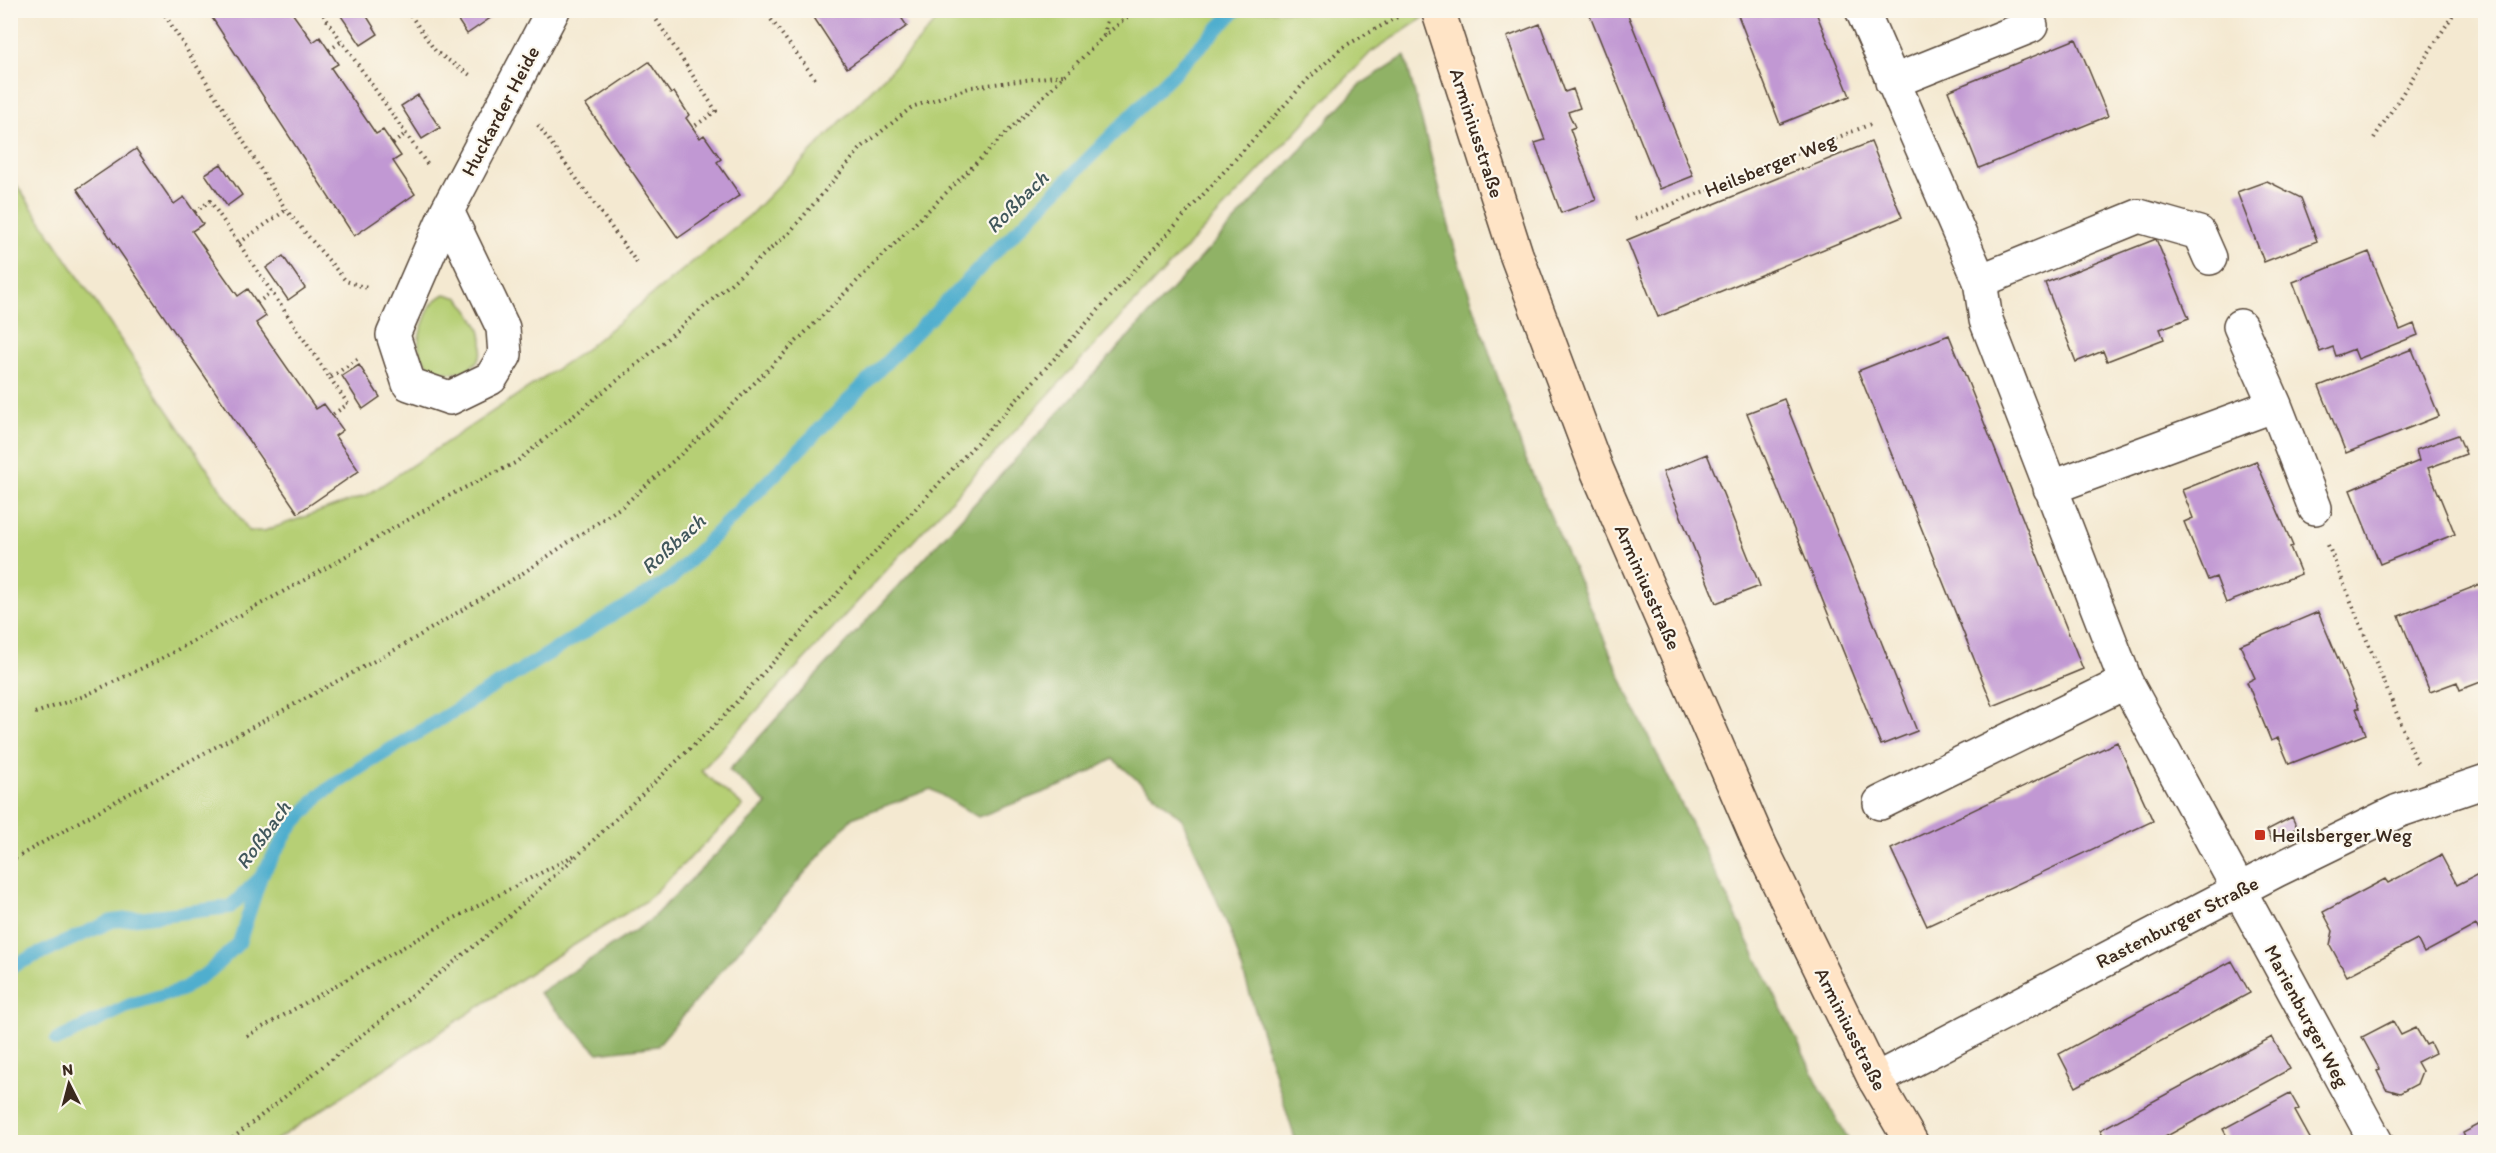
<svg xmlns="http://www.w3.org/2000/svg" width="2496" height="1153" viewBox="0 0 2496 1153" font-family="Itim,sans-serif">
	<rect width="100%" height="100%" fill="#fbf7ec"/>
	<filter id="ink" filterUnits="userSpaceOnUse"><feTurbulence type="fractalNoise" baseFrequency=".0167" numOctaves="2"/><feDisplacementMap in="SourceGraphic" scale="12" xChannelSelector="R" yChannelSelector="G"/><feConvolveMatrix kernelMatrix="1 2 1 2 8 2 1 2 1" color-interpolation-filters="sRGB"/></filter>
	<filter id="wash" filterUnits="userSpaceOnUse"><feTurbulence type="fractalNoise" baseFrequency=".008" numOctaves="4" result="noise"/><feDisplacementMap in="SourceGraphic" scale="24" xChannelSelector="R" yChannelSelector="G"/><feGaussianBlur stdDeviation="1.35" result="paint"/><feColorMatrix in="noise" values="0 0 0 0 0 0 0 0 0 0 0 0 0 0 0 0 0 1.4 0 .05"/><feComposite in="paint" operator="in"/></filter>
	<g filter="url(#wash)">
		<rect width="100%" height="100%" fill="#f4e9d1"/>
		<path fill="#b6cf74" stroke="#787c49" stroke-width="1.5" d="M 945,11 L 1434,11 L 1371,52 L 1100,339 L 701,771 L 743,806 L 646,901 L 548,961 L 273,1142 L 11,1142 L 10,175 L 249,531 L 264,531 L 367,495 L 582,352 L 750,215 L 917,43 Z
			M 445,294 L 459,298 C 466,309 479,322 481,334 C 494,390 400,383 422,327 C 429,309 428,304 445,294 Z"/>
		<path fill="#90b266" stroke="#666e42" stroke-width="1.5" d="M 1405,56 L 1457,257 L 1524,455 L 1633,705 L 1827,1102 L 1850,1142 L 1296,1142 L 1231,933 L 1182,819 L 1113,759 L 1071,782 L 978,817 L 931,789 L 852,818 L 657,1046 L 598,1053 L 539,993 L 648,922 L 767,804 L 729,770 L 1361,84 Z"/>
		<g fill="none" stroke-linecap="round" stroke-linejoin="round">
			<path stroke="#50aece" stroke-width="14" d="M 10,967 L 112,921 L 230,907 L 260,878 L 290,828 L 321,794 L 363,766 L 670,580 L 1236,10
				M 57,1040 L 130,1005 L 181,990 L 210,971 L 239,943 L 260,879"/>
		</g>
		<g id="blocks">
			<path fill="#c198d3" d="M 207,10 L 290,10 L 313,42 L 320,37 L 338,64 L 331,68 L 376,134 L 383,130 L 401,156 L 393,161 L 415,194 L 354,236 Z
				M 343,10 L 363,10 L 378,34 L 361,45 L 339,13 Z
				M 451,10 L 502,10 L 467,34 Z
				M 809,10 L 896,10 L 907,26 L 847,68 Z
				M 1588,10 L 1626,10 L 1693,176 L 1660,189 Z
				M 1736,10 L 1815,10 L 1850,96 L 1780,124 Z
				M 1540,24 L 1565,92 L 1573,89 L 1580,108 L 1568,112 L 1575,127 L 1570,129 L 1596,200 L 1561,213 L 1535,143 L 1545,140 L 1507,37 Z
				M 2076,39 L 2108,116 L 1979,168 L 1948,91 Z
				M 649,62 L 671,94 L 674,92 L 689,115 L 686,118 L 700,138 L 704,135 L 721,159 L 717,162 L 740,195 L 678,238 L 586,105 Z
				M 418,95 L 440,128 L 422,139 L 401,106 Z
				M 1871,142 L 1902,217 L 1658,317 L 1627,240 L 1802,168 L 1802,170 Z
				M 136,149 L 174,204 L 184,197 L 203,224 L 192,231 L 238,296 L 248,289 L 266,316 L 256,323 L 316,409 L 324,404 L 343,430 L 335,436 L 359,471 L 298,513 L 77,189 Z
				M 221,164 L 242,195 L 227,206 L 205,174 Z
				M 2267,181 L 2301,198 L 2317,241 L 2264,262 L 2237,192 Z
				M 2156,239 L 2189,318 L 2160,329 L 2164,339 L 2107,361 L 2103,351 L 2076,362 L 2045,283 Z
				M 2369,252 L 2400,330 L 2414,324 L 2418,335 L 2358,359 L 2354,349 L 2336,356 L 2333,347 L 2320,352 L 2293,282 Z
				M 283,256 L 305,288 L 288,300 L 266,268 Z
				M 1949,335 L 2083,669 L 1993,706 L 1858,371 Z
				M 2412,349 L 2439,416 L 2346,453 L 2319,386 Z
				M 359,365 L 380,397 L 363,409 L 342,376 Z
				M 1784,399 L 1917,731 L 1881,745 L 1747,413 Z
				M 2458,435 L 2466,454 L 2428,468 L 2455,534 L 2380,564 L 2350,490 L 2419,461 L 2416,450 Z
				M 1707,454 L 1760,586 L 1716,603 L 1663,472 Z
				M 2256,461 L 2293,546 L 2290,547 L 2301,574 L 2226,603 L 2216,577 L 2208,580 L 2184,522 L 2193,518 L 2182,490 Z
				M 2486,582 L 2486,680 L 2460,690 L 2457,682 L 2430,692 L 2399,616 Z
				M 2318,612 L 2359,708 L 2356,708 L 2366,734 L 2289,764 L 2278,738 L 2271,741 L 2247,682 L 2255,678 L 2240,645 Z
				M 2117,742 L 2153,821 L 1927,926 L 1891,849 Z
				M 2292,817 L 2297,828 L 2272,840 L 2267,830 Z
				M 2441,855 L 2457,885 L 2486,870 L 2486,929 L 2480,932 L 2476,925 L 2424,953 L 2417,939 L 2347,976 L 2330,945 L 2333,931 L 2323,912 L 2385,879 L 2388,883 Z
				M 2232,961 L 2250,993 L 2076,1087 L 2059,1054 Z
				M 2393,1021 L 2401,1035 L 2416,1028 L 2426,1045 L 2430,1043 L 2435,1053 L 2417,1062 L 2422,1071 L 2417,1084 L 2400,1093 L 2386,1089 L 2377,1071 L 2380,1070 L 2362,1037 Z
				M 2272,1037 L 2290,1069 L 2156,1142 L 2106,1142 L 2100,1130 Z
				M 2290,1093 L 2299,1109 L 2295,1111 L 2312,1142 L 2230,1142 L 2223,1129 Z
				M 2486,1121 L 2486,1142 L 2467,1142 L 2463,1133 Z"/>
		</g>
	</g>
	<g filter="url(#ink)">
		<use href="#blocks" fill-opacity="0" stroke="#574739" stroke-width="1.5"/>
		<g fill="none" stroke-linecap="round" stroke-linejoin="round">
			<g stroke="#574739" stroke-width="36">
				<path id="street" d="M 1862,10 L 1980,281 L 1986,320 L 2126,682 L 2376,1142
					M 1892,82 L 2031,26
					M 447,211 L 503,328 L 505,355 L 491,378 L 450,398 L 409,384 L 393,335 L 447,211 L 553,10
					M 1980,281 L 2139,216 L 2199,233 L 2210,258
					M 2240,326 L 2275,405
					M 2050,488 L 2275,405 L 2315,508
					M 1880,803 L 2126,682
					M 1875,1080 L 2277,870 L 2398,811 L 2486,781"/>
			</g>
			<g stroke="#574739" stroke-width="36">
				<path id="secondary" d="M 1438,10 L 1516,254 L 1597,470 L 1760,845 L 1875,1080 L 1911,1142"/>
			</g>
			<path stroke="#574739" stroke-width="4" stroke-dasharray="1.5 4.5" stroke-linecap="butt" d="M 162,10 L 286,210 L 346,281 L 370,289
				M 320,10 L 427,164
				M 407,10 L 436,52 L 473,77
				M 650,10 L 716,111 L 692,128
				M 764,10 L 816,80
				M 1104,35 L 1109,10
				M 329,50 L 341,42
				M 538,125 L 637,263
				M 2374,138 L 2456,10
				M 393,144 L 405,134
				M 195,212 L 210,201 L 330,378 L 360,357
				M 1635,219 L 1871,124
				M 239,243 L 286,210
				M 257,303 L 272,292
				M 330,378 L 348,404 L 332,415
				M 2328,545 L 2417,763
				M 35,713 L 84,696 L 157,661 L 317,573 L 454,493 L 515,463 L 639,363 L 789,233 L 862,147 L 912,107 L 972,87 L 1063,75
				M 10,861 L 123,797 L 402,646 L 520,575 L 624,505 L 701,436 L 1104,36 L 1136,10
				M 247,1036 L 451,920 L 575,855
				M 228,1142 L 484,938 L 581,852 L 716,724 L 1034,381 L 1309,78 L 1343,47 L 1399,16"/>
			<use href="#street" stroke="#fff" stroke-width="33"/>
			<use href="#secondary" stroke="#ffe4c6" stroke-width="33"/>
		</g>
	</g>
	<rect fill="#c8321e" stroke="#fbf7ec" stroke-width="2" x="2254" y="829" width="12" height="12" rx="3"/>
	<g text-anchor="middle" stroke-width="4.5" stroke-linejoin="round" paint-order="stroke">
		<g font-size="20" fill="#3b2a1e" stroke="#fbf7ec">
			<text transform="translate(500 111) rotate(-62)" y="7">Huckarder Heide</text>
			<text transform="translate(1477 133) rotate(72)" y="7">Arminiusstraße</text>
			<text transform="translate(1770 165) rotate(-22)" y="7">Heilsberger Weg</text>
			<text transform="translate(1648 587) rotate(66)" y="7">Arminiusstraße</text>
			<text transform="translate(2177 922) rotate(-27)" y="7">Rastenburger Straße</text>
			<text transform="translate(2307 1016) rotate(62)" y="7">Marienburger Weg</text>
			<text transform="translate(1851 1029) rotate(63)" y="7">Arminiusstraße</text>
		</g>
		<g font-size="20" fill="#3b2a1e" stroke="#fbf7ec" text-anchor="start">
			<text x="2272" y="842">Heilsberger Weg</text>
		</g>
		<g font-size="21" font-style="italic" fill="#42585c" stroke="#fbf7ec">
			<text transform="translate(1017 202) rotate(-45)" y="7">Roßbach</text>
			<text transform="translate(673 544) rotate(-42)" y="7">Roßbach</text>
			<text transform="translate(263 835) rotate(-54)" y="7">Roßbach</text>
		</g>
	</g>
	<rect width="2496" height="1153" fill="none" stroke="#fbf7ec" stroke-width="36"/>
	<g transform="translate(69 1084) rotate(354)" stroke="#fbf7ec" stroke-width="4.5" paint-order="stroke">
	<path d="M0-4.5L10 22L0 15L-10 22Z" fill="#3b2a1e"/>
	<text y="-9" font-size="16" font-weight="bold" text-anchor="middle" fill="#3b2a1e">N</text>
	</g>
</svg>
